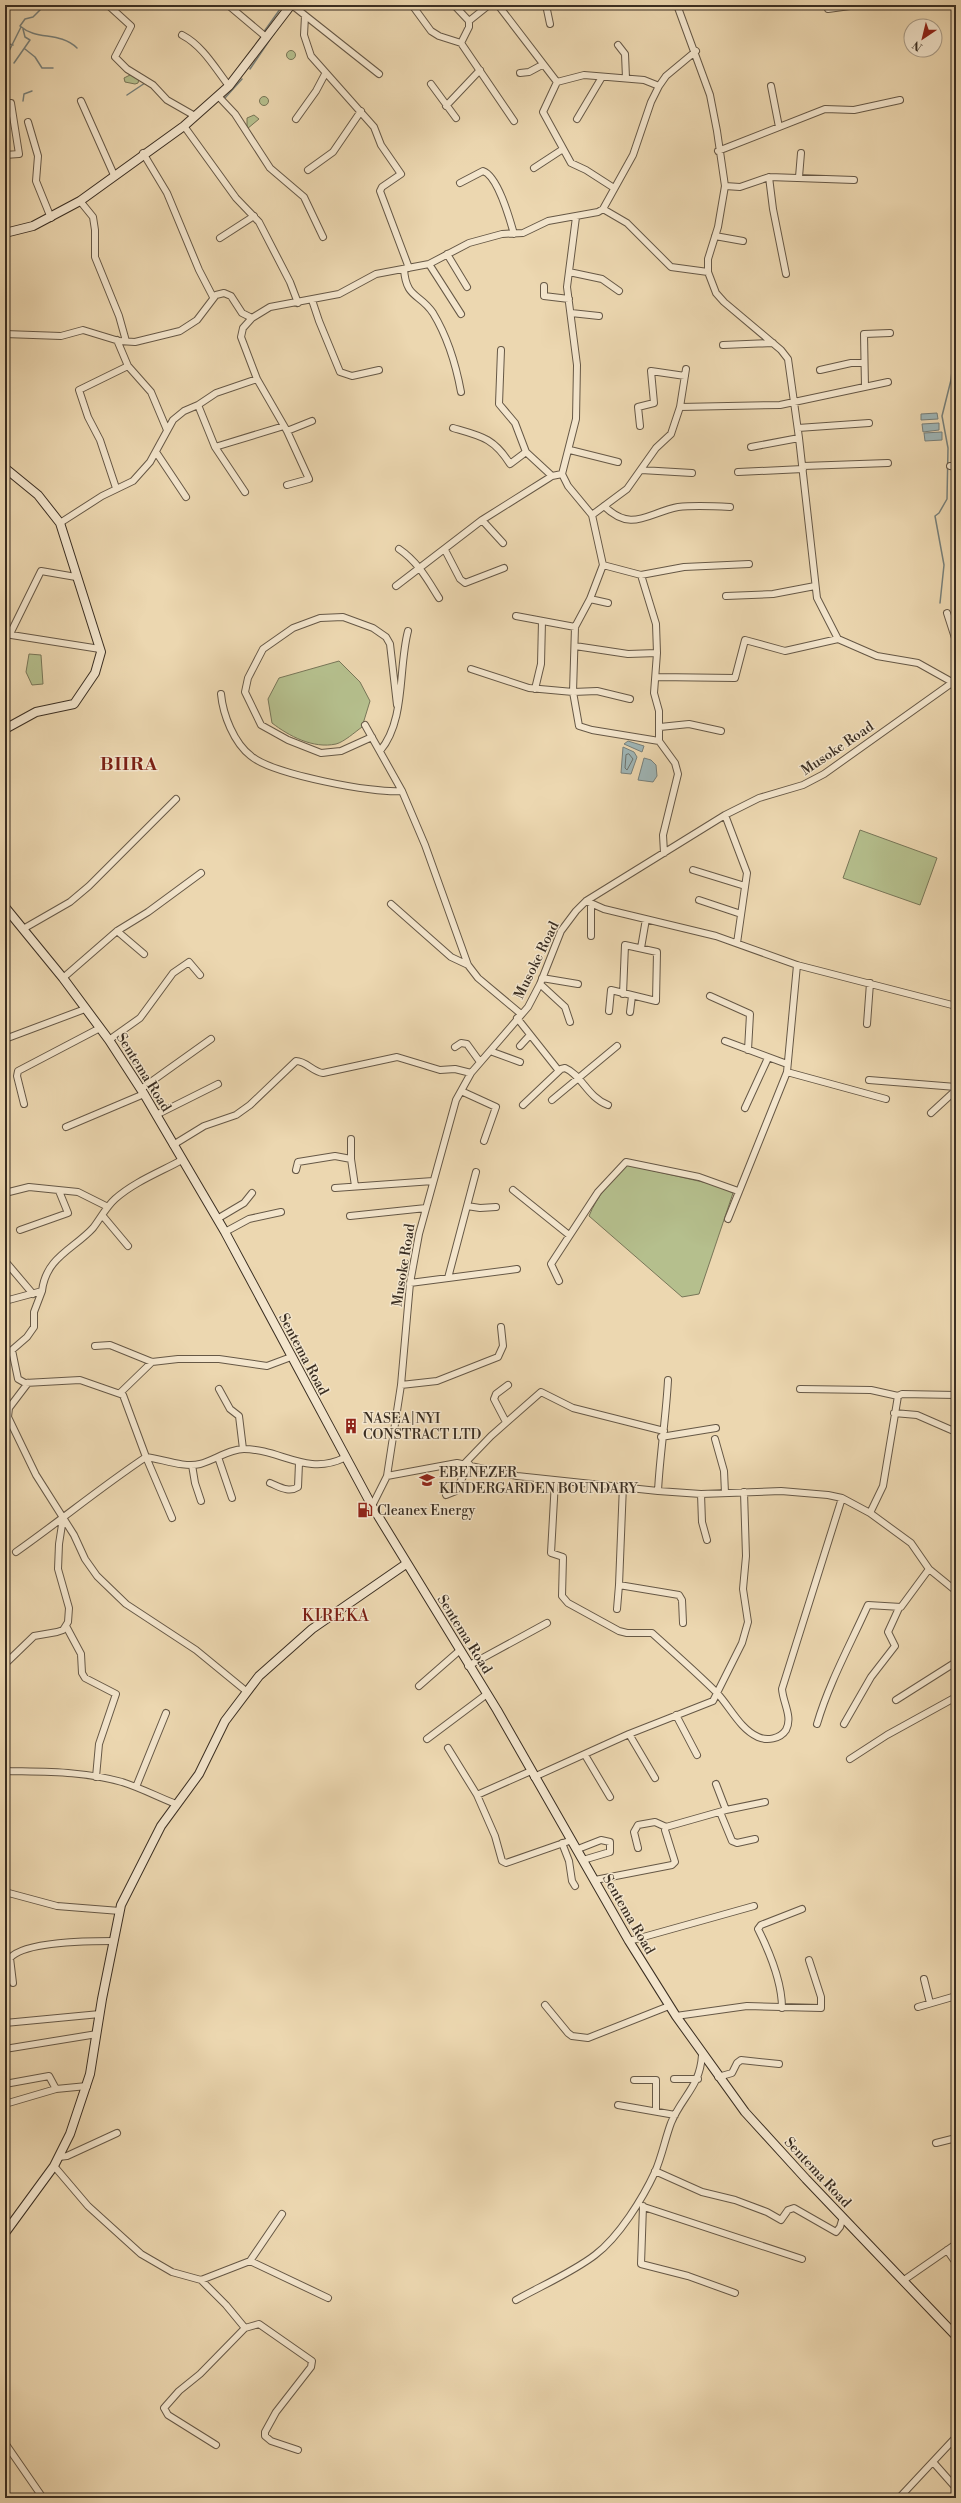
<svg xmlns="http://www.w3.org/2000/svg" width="961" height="2503" viewBox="0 0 961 2503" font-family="'Libre Bodoni',serif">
	<rect width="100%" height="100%" fill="#ecd7b0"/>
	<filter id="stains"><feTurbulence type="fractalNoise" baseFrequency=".005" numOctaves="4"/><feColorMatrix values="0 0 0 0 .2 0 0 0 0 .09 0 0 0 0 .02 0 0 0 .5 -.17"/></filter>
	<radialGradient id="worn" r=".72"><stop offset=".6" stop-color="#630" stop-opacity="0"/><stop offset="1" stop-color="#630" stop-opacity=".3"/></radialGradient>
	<path fill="#b5bf8d" stroke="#787658" d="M286.5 55a4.5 4.5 0 1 1 9 0a4.5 4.5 0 1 1-9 0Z
		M 134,73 L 139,79 L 138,83 L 135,84 L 125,82 L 124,78 Z
		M259.5 101a4.5 4.5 0 1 1 9 0a4.5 4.5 0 1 1-9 0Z
		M 254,115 L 259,119 L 247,129 L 247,118 Z
		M 29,654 L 41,655 L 43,684 L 32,685 L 26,672 Z
		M 339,661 L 360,682 L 370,701 L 362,727 C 355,732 344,742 336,744 C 313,749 289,736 272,723 L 268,699 L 279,678 Z
		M 860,830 L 937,858 L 920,905 L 843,878 Z
		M 628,1165 L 716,1185 L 733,1193 L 699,1294 L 682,1297 L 589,1216 C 597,1196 612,1179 628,1165 Z"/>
	<path fill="#9fb6b7" stroke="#77807b" d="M 937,413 L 938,419 L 921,420 L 921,414 Z
		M 939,423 L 939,430 L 923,432 L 922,424 Z
		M 942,432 L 942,440 L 925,441 L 924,433 Z
		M 628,741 L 644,746 L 642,752 L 624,744 Z
		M 623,747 L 634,752 L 637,757 L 631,774 L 621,773 Z
		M 644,758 L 651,760 L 656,765 L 657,776 L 653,782 L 638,780 Z"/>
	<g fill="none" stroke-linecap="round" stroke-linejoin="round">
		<path stroke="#6c726c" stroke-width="1" d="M 629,754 L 633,759 L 627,770 L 625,768 L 626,755 Z"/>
		<path stroke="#77807b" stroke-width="1.5" d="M 45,5 L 33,17 L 25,19 L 20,26 C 37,41 59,31 77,48
			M 952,5 L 956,118
			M 263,33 L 283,5
			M 5,43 L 13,45
			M 257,43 L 262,36
			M 25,49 L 35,57 L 42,68 L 53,68
			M 5,59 L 21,27
			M 14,63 L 30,40 L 25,37 L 23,29
			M 250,69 L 275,32
			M 127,95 L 145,83
			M 224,99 L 242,79
			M 23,101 L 24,94 L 32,91
			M 940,603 L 944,565 L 935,516 L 939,513 L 947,499 L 948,448 L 942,416 L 951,380 L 956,336"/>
		<g stroke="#665846" stroke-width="8">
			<path id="street" d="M 108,5 L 131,26 L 115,57 L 127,69 L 153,85 L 167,100 L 195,116
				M 228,5 L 266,37
				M 292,5 L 379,74
				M 412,5 L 431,31 L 439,36 L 461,43
				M 454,5 L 469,21 L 469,27 L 461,43 L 463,46 L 514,121
				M 498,5 L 557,82 L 584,75 L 644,80 L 659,86
				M 546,5 L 550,24
				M 677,5 L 710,95 L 717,131 L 725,186 L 718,227 L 708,259 L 708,272 L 716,293 L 724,302 L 781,350 L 788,359 L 799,438 L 817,598 L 838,639
				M 828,9 L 850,6
				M 305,16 L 304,35 L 311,56 L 374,127 L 381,145 L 401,174 L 382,187 L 380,191 L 409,268
				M 469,21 L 489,5
				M 182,35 C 203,46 215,68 229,86
				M 618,45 L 625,54 L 626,78
				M 520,73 L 529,72 L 542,65
				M 557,82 L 543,112 L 571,163 L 586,170 L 614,188
				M 431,84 L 456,118
				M 771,86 L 779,127
				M 219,97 L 235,114 L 270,168 L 304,197 L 323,237
				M 81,101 L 114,175
				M 446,106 L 480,70
				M 296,119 L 316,91 L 325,74
				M 577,119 L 602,77
				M 28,122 L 38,156 L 36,181 L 51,218
				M 184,126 L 236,198 L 259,222 L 290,282 L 298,303
				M 718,151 L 825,109 L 854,110 L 900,100
				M 143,153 L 167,193 L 199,270 L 213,297
				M 5,155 L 19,154 L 11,103
				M 534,168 L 563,149
				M 308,170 L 333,152 L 361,111
				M 769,177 L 773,209 L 786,274
				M 799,177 L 801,153
				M 460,183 L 483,171 C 498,176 510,220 514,234
				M 725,186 L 740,187 L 769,177 L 854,180
				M 80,201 L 93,217 L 95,230 L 95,257 L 119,316 L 126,341
				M 603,209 L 627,223 L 671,267 L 708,272
				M 576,217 L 567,287 L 577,365 L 576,419 L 562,474 L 568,486 L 592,515 L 603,565 L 590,599 L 575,627 L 573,692 L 579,726 L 592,730 L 659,741
				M 715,236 L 743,241
				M 220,238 L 254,216
				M 447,254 L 467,287
				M 429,264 L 461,314
				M 404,269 C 406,299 420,293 433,313 C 447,336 456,365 461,392
				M 569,272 L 602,279 L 619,291
				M 544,286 L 544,296 L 569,299
				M 312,300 L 319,321 L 340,372 L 352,376 L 379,370
				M 571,313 L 599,316
				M 5,334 L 61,336 L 83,330 L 119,341 L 135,342 L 180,331 L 197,320 L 216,295 L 224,293 L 231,296 L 242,313 L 252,318
				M 117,340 L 128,366 L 151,392 L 167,430
				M 723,345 L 773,343
				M 501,350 L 499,404 L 515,423 L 526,452 L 552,476
				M 820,370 L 851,363 L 864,363
				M 865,387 L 864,334 L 890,333
				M 680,407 L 780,405 L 888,382
				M 640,426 L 638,407 L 654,403 L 651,371 L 685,376
				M 453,428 C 481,436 494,438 510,464 L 526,452
				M 798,428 L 869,423
				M 287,431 L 312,421
				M 215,447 L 284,426
				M 751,447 L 799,438
				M 570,450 L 618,462
				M 156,452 L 186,497
				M 803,466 L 888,463
				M 950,466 L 956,467
				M 641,470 L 692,473
				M 738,472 L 803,469
				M 287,485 L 309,479 L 287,431 L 257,379 L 241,337 L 243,328 L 252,318 L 270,307 L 339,294 L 376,274 L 429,264 L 469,243 L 502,234 L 523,233 L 548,221 L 598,212 L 603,209 L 633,155 L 651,102 L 659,86 L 666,76 L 696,51
				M 116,488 L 100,440 L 88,417 L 79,390 L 128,366
				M 245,492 L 215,447 L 198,405 L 216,393 L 257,379
				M 604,506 C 632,533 647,513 678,507 C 695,505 713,506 730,507
				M 592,515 L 627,489 L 656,448 L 671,434 L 680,407 L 686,369
				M 482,520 L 503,543
				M 60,523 L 102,496 L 133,481 L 150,462 L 173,420 L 184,411 L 198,405
				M 399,549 C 418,562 427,579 439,598
				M 445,550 L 460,579 L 465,583 L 504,568
				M 603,565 L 641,575 L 684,567 L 749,564
				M 641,575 L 656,624 L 657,653 L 654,693 L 659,711 L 659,741 L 675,763 L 678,774 L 663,835 L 664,853
				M 396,586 L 482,520 L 552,476 L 562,474
				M 726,596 L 773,594 L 815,586
				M 590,599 L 608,603
				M 947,613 L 956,641
				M 516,616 L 575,627
				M 5,634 L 100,649
				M 10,634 L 41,571 L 76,577
				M 575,646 L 628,654 L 657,653
				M 471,669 L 529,688 L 573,692 L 597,691 L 630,699
				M 656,677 L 735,678 L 745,640 L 785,651 L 838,639 L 877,656 L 918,663 L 952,682
				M 535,689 L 541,664 L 542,621
				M 221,694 C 223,715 234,743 251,756 C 272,774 375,794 402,791
				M 5,720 L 7,728
				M 365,725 L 402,791 L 425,845 L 468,965 L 478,978 L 521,1014
				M 660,727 L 689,724 L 721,731
				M 372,737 L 341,751 L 321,753 L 288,740 L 261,725 L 245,692 L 248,678 L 263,649 L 293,628 L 320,618 L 343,617 L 373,628 L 386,637 L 390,644 L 397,705
				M 380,751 C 406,720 398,669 408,631
				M 725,815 L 747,873 L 737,943
				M 693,870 L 745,886
				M 699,900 L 741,914
				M 586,901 L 604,909 L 716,936 L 797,965 L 956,1006
				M 391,904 L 451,957 L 468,965
				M 23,929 L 70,902 L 89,886 L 176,799
				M 117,931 L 144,954
				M 591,936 L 591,904
				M 641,948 L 646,919
				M 63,978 L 117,931 L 148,912 L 201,873
				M 542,978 L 578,984
				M 540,984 L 565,1007 L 570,1022
				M 710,996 L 750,1014 L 748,1050
				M 609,1011 L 611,990 L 656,1001 L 657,952 L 625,945 L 623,994
				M 630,1012 L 632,996
				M 517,1018 L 559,1071
				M 867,1024 L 870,983
				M 5,1039 L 85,1009
				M 109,1040 L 140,1018 L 173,973 L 189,962 L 200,975
				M 725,1041 L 787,1064
				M 520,1046 L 530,1035
				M 455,1047 L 461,1043 L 467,1044 L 480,1062
				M 490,1051 L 520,1062
				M 787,1072 L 886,1099
				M 869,1080 L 956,1087
				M 141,1089 L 211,1039
				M 461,1091 L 496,1107 L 484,1141
				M 552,1100 L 617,1046
				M 24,1104 L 17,1076 L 18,1071 L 100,1028
				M 523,1105 L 561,1069 L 565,1068 C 582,1075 587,1097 608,1105
				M 745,1108 L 768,1058
				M 931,1113 L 956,1090
				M 156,1115 L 218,1084
				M 66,1127 L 144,1094
				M 173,1145 L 204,1126 L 236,1115 L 250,1105 L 296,1061 C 306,1061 313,1072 323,1073 L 397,1057 L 440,1070 L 455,1069 L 471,1073
				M 351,1159 L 351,1139
				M 296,1170 L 298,1162 L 335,1156 L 351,1159 L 355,1186
				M 335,1188 L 433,1181
				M 513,1190 L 569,1235
				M 5,1193 L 29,1187 L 78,1192 L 108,1207
				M 467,1206 L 480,1208 L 496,1207
				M 102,1215 L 128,1246
				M 350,1216 L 426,1208
				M 217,1219 L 244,1203 L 252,1193
				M 728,1219 L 787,1072 L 797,965
				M 20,1230 L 68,1213 L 59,1191
				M 225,1232 L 249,1219 L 281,1212
				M 5,1261 L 33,1294
				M 448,1278 L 476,1172
				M 559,1281 L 551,1264 L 598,1192 L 626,1162 L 699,1177 L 738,1191
				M 410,1283 L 517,1269
				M 42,1291 L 34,1312 L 34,1327 L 27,1337 L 12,1350 L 18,1379 L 25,1383 L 80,1380 L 123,1395 L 146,1457 L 172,1518
				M 5,1301 L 42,1291 C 46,1257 74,1249 93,1228 C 100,1219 106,1207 115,1199 C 134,1182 160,1172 182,1160
				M 95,1346 L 110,1345 L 152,1362 L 178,1359 L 219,1359 L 267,1366 L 291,1357
				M 28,1383 L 9,1408 L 8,1417 L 36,1475 L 74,1535 L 85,1559 L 97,1576 L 126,1604 L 196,1650 L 246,1691
				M 401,1385 L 437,1381 L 498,1357 L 503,1346 L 501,1327
				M 219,1389 L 230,1409 L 239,1416 L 243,1449
				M 800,1389 L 871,1390 L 898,1396
				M 120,1393 L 152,1362
				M 894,1413 L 917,1415 L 956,1432
				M 506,1422 L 494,1399 L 496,1394 L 508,1385
				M 661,1437 L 716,1428
				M 715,1439 L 724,1471 L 725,1493
				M 218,1457 L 232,1498
				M 465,1463 L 491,1436 L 541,1392 L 573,1408 L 664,1431
				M 192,1465 L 195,1483 L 201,1501
				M 387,1476 L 457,1463 L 517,1476 L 658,1491 L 701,1494 L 781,1491 L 828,1495 L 842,1498 L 870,1513 L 911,1543 L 929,1569 L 956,1591
				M 555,1481 L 551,1553 L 563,1557 L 562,1596 L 568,1603 L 619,1631 L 627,1633 L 652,1633 C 674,1653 696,1672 717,1693 C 730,1707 740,1729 758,1737 C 767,1741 780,1739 786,1730 C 793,1717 783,1703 782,1689 L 842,1498
				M 270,1483 C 280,1487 289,1493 298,1487 L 299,1463
				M 623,1485 L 619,1585 L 679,1595 L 682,1600 L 683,1623
				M 658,1491 C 660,1453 666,1418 668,1380
				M 701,1494 L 702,1522 L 707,1540
				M 446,1495 L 456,1491 L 469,1464
				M 372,1506 L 387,1476 L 401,1385 L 410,1283 L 419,1234 L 456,1100 L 471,1073 L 528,1007 L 540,984 L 561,931 L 576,911 L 586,901 L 725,815 L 759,798 L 803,785 L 824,774 L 956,680
				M 870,1513 L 883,1486 L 898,1396 L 902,1394 L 956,1395
				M 16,1552 C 60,1521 101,1487 146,1457 C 162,1459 184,1468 200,1464 C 215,1460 229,1449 244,1449 C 280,1449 307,1476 344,1458
				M 617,1609 L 619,1585
				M 66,1626 L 81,1654 L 82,1673 L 85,1678 L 116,1694 L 99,1744 L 96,1777
				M 5,1664 L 34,1636 L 57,1632 L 63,1630 L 68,1622 L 69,1608 L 58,1569 L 59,1544 L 63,1518
				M 468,1666 L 547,1623
				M 419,1686 L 459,1651
				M 896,1700 L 956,1662
				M 676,1715 L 697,1755
				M 817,1724 C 829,1683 850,1645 868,1605 L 901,1607 L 929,1569
				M 844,1724 L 871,1677 L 895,1646 L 888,1632 L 899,1608
				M 629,1734 L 655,1778
				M 427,1739 L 487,1694
				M 448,1748 L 477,1795
				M 585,1755 L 610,1797
				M 850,1759 L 887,1735 L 956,1697
				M 5,1771 C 44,1772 84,1771 122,1782 C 141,1788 158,1797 176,1804
				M 531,1771 L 477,1795 L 495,1836 L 502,1861 L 506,1863 L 572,1840
				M 534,1777 L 629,1734 L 713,1701 L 742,1643 L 748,1622 L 743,1589 L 746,1556 L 744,1492
				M 716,1784 L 726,1810
				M 136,1787 L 166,1713
				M 720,1812 L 732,1841 L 737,1843 L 755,1839
				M 562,1843 L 569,1861 L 572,1881 L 575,1886
				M 638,1848 L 634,1832 L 638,1825 L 655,1822 L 666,1827
				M 578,1849 L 601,1840 L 610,1842 L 610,1852 L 583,1860
				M 595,1880 L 672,1865 L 675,1862 L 665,1830 L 666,1827 L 726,1810 L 765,1802
				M 5,1892 L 57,1906 L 120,1911
				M 629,1941 L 754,1906
				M 924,1979 L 930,2003
				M 13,1983 L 10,1958 C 25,1941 90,1941 113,1941
				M 545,2005 L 568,2033 L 572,2036 L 588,2038 L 669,2006
				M 918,2007 L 956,1996
				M 782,2008 C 782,1981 770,1953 758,1929 L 761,1925 L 802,1909
				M 676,2016 L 747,2006 L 821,2008 L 821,1997 L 809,1960
				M 5,2023 L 100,2014
				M 5,2049 L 97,2034
				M 718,2077 L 732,2073 L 737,2063 L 741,2060 L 779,2064
				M 674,2079 L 698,2079
				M 634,2080 L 656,2080 L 656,2110
				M 5,2084 L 49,2076 L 56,2089
				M 5,2104 L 56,2089 L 87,2086
				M 618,2105 L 675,2115
				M 936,2143 L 956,2138
				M 59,2157 L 67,2156 L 117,2133
				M 54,2166 L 88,2206 L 141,2254 L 172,2272 L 201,2280 L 250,2261 L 282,2214
				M 655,2171 L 702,2192 L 735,2200 L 767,2212 L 781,2220 L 788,2210 L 794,2208 L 836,2232 L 840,2227 L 843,2217
				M 643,2206 L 641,2264 L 688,2276 L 735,2293
				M 644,2207 L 802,2259
				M 947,2250 L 956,2263
				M 250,2261 L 328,2298
				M 201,2280 L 226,2305 L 245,2328 L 259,2324 L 312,2361 L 311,2367 L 276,2412 L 265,2432 L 265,2436 L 271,2441 L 298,2450
				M 904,2280 L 956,2244
				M 516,2300 C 541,2286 573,2272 595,2255 C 619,2237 643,2198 655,2172 C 662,2156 665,2139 671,2123 C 682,2096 700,2087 702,2055
				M 5,2443 L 43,2498
				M 216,2445 L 168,2415 L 164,2408 L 179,2391 L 200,2374 L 245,2328
				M 933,2462 L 956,2488
				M 899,2498 L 956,2437"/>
		</g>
		<g stroke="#3a2e22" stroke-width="10">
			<path id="secondary" d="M 5,233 L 33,226 L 80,201 L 184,126 L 229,86 L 291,5
				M 5,468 L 38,495 L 60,523 L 101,652 L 95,673 L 74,704 L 36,712 L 5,729
				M 5,907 L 63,978 L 109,1040 L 144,1094 L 225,1232 L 372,1506 L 497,1710 L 629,1941 L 676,2016 L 745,2112 L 806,2179 L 956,2336
				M 5,2233 L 54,2166 L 70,2134 L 90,2074 L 102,1999 L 121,1905 L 161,1826 L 199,1774 L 225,1721 L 259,1676 L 312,1629 L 406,1564"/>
		</g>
		<use href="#street" stroke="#f3e5cc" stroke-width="6"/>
		<use href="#secondary" stroke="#f3e5cc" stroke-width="8"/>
	</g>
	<defs>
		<g id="building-bare" transform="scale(1.2)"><path d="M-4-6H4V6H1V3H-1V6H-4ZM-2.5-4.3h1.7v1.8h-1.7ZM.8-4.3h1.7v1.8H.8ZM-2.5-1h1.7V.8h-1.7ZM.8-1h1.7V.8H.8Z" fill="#8f2418" stroke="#f3e5cc" stroke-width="2.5" paint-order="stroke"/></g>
		<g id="school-bare" transform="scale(1.2)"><path d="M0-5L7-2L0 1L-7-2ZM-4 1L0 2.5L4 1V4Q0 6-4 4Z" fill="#8f2418" stroke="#f3e5cc" stroke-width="2.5" paint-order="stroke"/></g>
		<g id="fuel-bare" transform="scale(1.2)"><path d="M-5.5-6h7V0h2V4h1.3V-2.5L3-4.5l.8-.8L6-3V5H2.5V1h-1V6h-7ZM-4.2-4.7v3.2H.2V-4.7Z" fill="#8f2418" stroke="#f3e5cc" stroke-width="2.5" paint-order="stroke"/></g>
	</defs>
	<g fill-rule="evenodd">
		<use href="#building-bare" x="351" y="1426"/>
		<use href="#school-bare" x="427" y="1480"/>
		<use href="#fuel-bare" x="365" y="1510"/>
	</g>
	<g text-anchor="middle" stroke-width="3" stroke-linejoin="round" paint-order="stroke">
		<g font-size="14" fill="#3a2e22" stroke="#f3e5cc">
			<text transform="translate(837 748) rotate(-34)" y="5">Musoke Road</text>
			<text transform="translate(536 960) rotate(-64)" y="5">Musoke Road</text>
			<text transform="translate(144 1072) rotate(58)" y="5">Sentema Road</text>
			<text transform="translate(403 1265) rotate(-81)" y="5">Musoke Road</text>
			<text transform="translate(304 1354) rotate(62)" y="5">Sentema Road</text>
			<text transform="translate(465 1634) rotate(58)" y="5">Sentema Road</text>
			<text transform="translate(629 1914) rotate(60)" y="5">Sentema Road</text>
			<text transform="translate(818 2172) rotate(47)" y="5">Sentema Road</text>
		</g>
		<g font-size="14" fill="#3a2e22" stroke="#f3e5cc" text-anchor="start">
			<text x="363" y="1423">NASEA|NYI<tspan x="363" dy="16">CONSTRACT LTD</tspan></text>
			<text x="439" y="1477">EBENEZER<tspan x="439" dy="16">KINDERGARDEN BOUNDARY</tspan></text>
			<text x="377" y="1515">Cleanex Energy</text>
		</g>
		<g font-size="16" letter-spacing="1" fill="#7a1f14" stroke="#f3e5cc">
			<text x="336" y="1621">KIREKA</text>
		</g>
		<g font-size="18" font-weight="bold" letter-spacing="1" fill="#7a1f14" stroke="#f3e5cc">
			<text x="129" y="770">BIIRA</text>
		</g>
	</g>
	<rect width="961" height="2503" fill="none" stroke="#ecd7b0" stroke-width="20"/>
	<rect x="6" y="6" width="949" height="2491" fill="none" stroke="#3a2e22" stroke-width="2"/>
	<rect x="10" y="10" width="941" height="2483" fill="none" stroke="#3a2e22"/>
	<g transform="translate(923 38) rotate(215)"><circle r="19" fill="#f3e5cc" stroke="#a99c88"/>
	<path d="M0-3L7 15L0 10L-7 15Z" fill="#8f2418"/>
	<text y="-6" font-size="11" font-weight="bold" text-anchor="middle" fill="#3a2e22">N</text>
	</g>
	<rect width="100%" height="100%" filter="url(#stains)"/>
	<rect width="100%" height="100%" fill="url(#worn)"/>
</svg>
